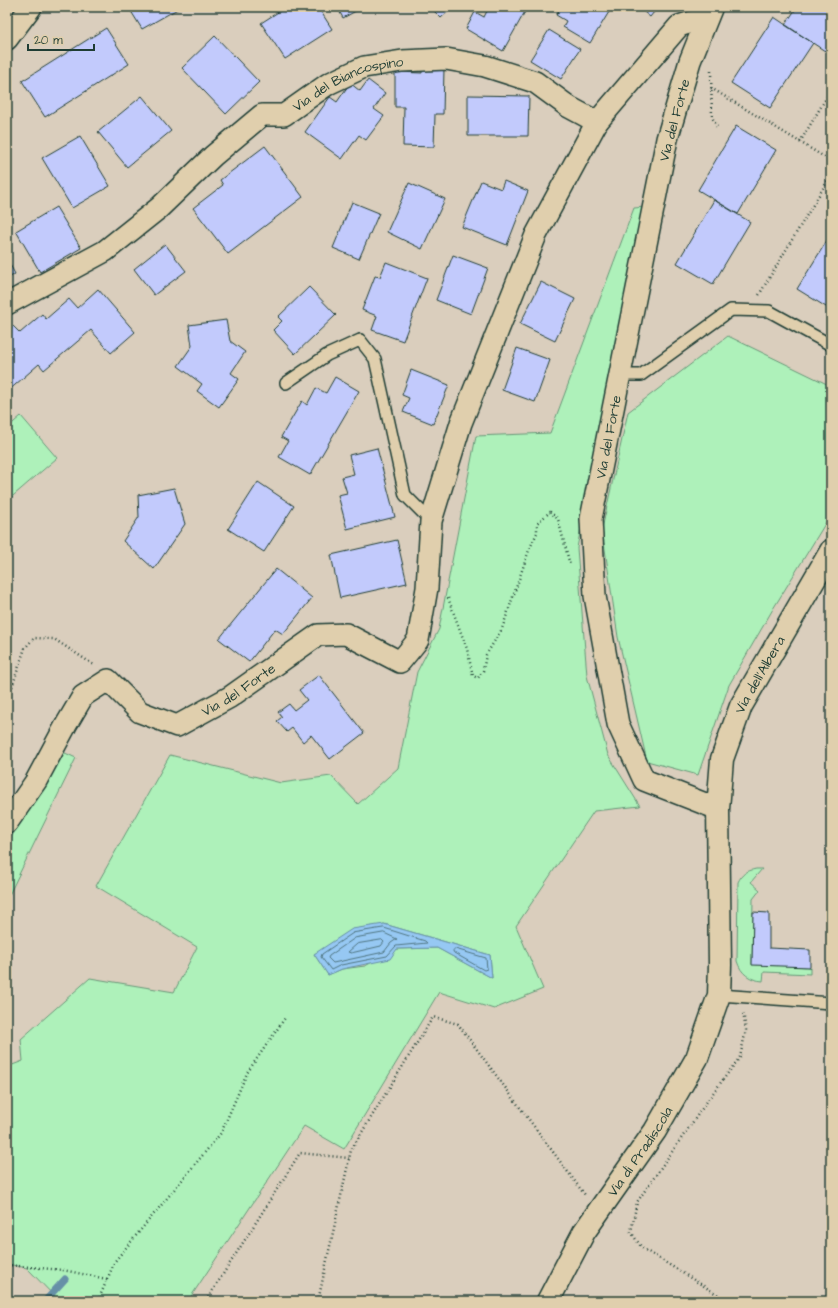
<svg xmlns="http://www.w3.org/2000/svg" width="838" height="1308" viewBox="0 0 838 1308" font-family="'Architects Daughter',sans-serif">
	<rect width="100%" height="100%" fill="#dacebd"/>
	<filter id="ink" filterUnits="userSpaceOnUse"><feTurbulence type="fractalNoise" baseFrequency=".025" numOctaves="2"/><feDisplacementMap in="SourceGraphic" scale="8" xChannelSelector="R" yChannelSelector="G"/><feConvolveMatrix kernelMatrix="1 2 1 2 8 2 1 2 1" color-interpolation-filters="sRGB"/></filter>
	<g filter="url(#ink)">
		<path fill="#aef1ba" stroke="#669777" fill-rule="evenodd" d="M 645,207 L 615,348 L 577,548 L 587,676 L 608,755 L 640,806 L 594,811 L 516,926 L 543,989 L 494,1009 L 439,992 L 344,1149 L 304,1126 L 188,1301 L 59,1301 L 27,1268 L 7,1264 L 7,1067 L 23,1061 L 21,1039 L 90,978 L 174,992 L 197,947 L 96,886 L 170,755 L 281,783 L 331,776 L 358,804 L 398,768 L 417,672 L 439,629 L 476,436 L 550,433 L 634,208 ZM 384,924 L 490,955 L 492,978 L 437,948 L 397,949 L 365,966 L 342,969 L 328,975 L 314,954 Z
			M 728,336 L 831,386 L 831,514 L 773,609 L 729,685 L 698,775 L 647,761 L 618,637 L 602,529 L 628,412 Z
			M 21,416 L 57,458 L 7,501 L 7,428 Z
			M 63,752 L 76,758 L 7,899 L 7,844 Z
			M 756,869 L 762,869 L 751,882 L 760,890 L 753,899 L 752,964 L 810,967 L 810,974 L 764,972 L 763,981 C 750,980 741,974 737,961 L 738,882 C 742,874 746,871 756,869 Z"/>
		<path fill="#96c8f3" stroke="#6690a7" d="M 384,924 L 490,955 L 492,978 L 437,948 L 397,949 L 390,959 L 342,969 L 328,975 L 314,954 L 352,929 Z"/>
		<g fill="none" stroke-linecap="round" stroke-linejoin="round">
			<path stroke="#4f7580" stroke-width="1" d="M 384,928 L 425,941 L 427,943 L 396,946 L 387,956 L 341,965 L 331,970 L 321,957 L 322,954 L 353,933 Z
				M 384,933 L 397,939 L 391,943 L 384,952 L 333,963 L 328,958 L 329,956 L 355,938 Z
				M 382,940 L 384,942 L 381,946 L 351,953 L 348,952 L 357,944 Z
				M 455,949 L 486,958 L 487,969 L 484,970 L 454,953 L 453,951 Z"/>
			<path stroke="#6690a7" stroke-width="7" d="M 45,1301 L 65,1279"/>
		</g>
		<path fill="#c2cafc" stroke="#1f3d34" d="M 131,7 L 181,7 L 142,29 L 129,8 Z
			M 286,7 L 318,7 L 332,29 L 285,59 L 261,23 Z
			M 337,7 L 363,7 L 343,18 Z
			M 430,7 L 453,7 L 441,18 Z
			M 489,7 L 527,8 L 503,51 L 466,29 L 475,12 L 484,17 Z
			M 561,7 L 612,7 L 590,43 L 563,27 L 566,21 L 556,15 Z
			M 638,7 L 658,7 L 650,17 Z
			M 797,7 L 831,7 L 831,41 L 825,51 L 785,25 Z
			M 774,17 L 813,43 L 770,108 L 731,83 Z
			M 106,28 L 129,64 L 45,117 L 22,81 Z
			M 549,30 L 580,49 L 561,79 L 530,60 Z
			M 215,36 L 259,82 L 226,114 L 182,68 Z
			M 422,68 L 444,68 L 443,114 L 435,114 L 434,147 L 403,146 L 404,107 L 395,107 L 395,72 L 422,73 Z
			M 368,80 L 385,93 L 374,109 L 384,116 L 366,140 L 359,135 L 342,159 L 305,132 L 330,97 L 337,102 L 350,83 L 360,91 Z
			M 468,95 L 529,96 L 528,136 L 468,136 Z
			M 142,96 L 171,131 L 127,167 L 98,132 Z
			M 736,126 L 776,150 L 738,214 L 698,190 Z
			M 80,136 L 110,186 L 72,208 L 42,158 Z
			M 265,146 L 303,197 L 228,254 L 193,208 L 223,185 L 220,180 Z
			M 481,181 L 501,189 L 504,181 L 528,191 L 507,245 L 462,227 Z
			M 409,183 L 445,199 L 422,249 L 387,232 Z
			M 714,200 L 750,222 L 713,284 L 677,263 Z
			M 352,202 L 379,213 L 359,259 L 333,248 Z
			M 56,207 L 81,248 L 40,272 L 16,231 Z
			M 831,234 L 831,310 L 797,289 Z
			M 165,244 L 186,271 L 154,295 L 134,269 Z
			M 453,255 L 488,268 L 471,314 L 436,300 Z
			M 7,259 L 15,274 L 7,279 Z
			M 386,262 L 427,278 L 403,341 L 372,330 L 377,316 L 362,310 L 375,276 L 380,277 Z
			M 541,282 L 575,299 L 555,341 L 520,324 Z
			M 309,287 L 336,315 L 295,354 L 273,330 L 282,321 L 278,317 Z
			M 98,289 L 135,332 L 111,353 L 91,330 L 44,370 L 39,364 L 7,392 L 7,332 L 13,326 L 20,333 L 42,314 L 46,319 L 69,299 L 77,308 Z
			M 226,320 L 230,341 L 245,352 L 231,373 L 239,379 L 219,407 L 197,391 L 202,384 L 178,366 L 192,346 L 189,325 Z
			M 517,348 L 550,360 L 535,402 L 502,390 Z
			M 411,370 L 449,385 L 433,424 L 403,412 L 409,398 L 402,395 Z
			M 335,377 L 359,391 L 310,475 L 279,457 L 288,441 L 281,437 L 302,401 L 307,405 L 316,388 L 326,393 Z
			M 377,448 L 395,517 L 347,529 L 338,495 L 347,493 L 342,477 L 354,474 L 349,455 Z
			M 258,482 L 294,506 L 264,552 L 228,529 Z
			M 174,488 L 185,524 L 154,569 L 123,541 L 139,517 L 138,495 Z
			M 397,540 L 407,583 L 340,598 L 331,555 Z
			M 276,569 L 312,598 L 283,634 L 275,629 L 249,662 L 219,639 Z
			M 319,675 L 364,733 L 330,759 L 311,735 L 303,742 L 292,728 L 287,732 L 277,721 L 282,717 L 278,712 L 289,704 L 294,710 L 307,700 L 299,690 Z
			M 753,912 L 769,913 L 769,948 L 810,950 L 810,967 L 752,965 Z"/>
		<g fill="none" stroke-linecap="round" stroke-linejoin="round">
			<g stroke="#1f3d34" stroke-width="14">
				<path id="service" d="M 620,375 L 641,375 L 731,310 L 769,311 L 831,345
					M 286,383 L 327,355 L 360,340 L 375,359 L 405,495 L 431,521
					M 719,995 L 831,1003"/>
			</g>
			<g stroke="#1f3d34" stroke-width="24">
				<g id="minor">
					<path d="M 711,9 L 690,61 L 667,139 L 591,519 L 595,596 L 618,724 L 644,780 L 718,809"/>
					<path d="M 7,39 L 31,7"/>
					<path id="s1" d="M 7,304 L 105,251 L 159,208 L 213,156 L 262,115 L 284,115 L 328,84 L 364,67 L 402,61 L 446,59 L 485,66 L 535,82 L 569,107 L 597,122"/>
					<path id="s2" d="M 7,823 L 36,781 L 66,725 L 83,696 L 108,680 L 140,712 L 177,726 L 230,697 L 318,635 L 346,634 L 400,662 L 418,640 L 427,588 L 431,521 L 461,423 L 536,235 L 597,122 L 679,26 L 707,17"/>
				</g>
			</g>
			<g stroke="#1f3d34" stroke-width="25">
				<g id="tertiary">
					<path id="s3" d="M 548,1301 L 584,1232 L 655,1131 L 697,1058 L 719,995 L 720,965 L 718,809 L 722,759 L 741,706 L 831,551"/>
				</g>
			</g>
			<path stroke="#1f3d34" stroke-width="2.5" stroke-dasharray="1 3" stroke-linecap="butt" d="M 711,71 L 712,117 L 717,127
				M 711,88 L 831,161
				M 800,142 L 831,90
				M 759,295 L 831,175
				M 448,598 L 467,649 L 473,676 L 478,678 L 483,671 L 486,655 L 502,629 L 529,550 L 537,533 L 537,523 L 550,512 L 558,519 L 570,565
				M 7,702 L 25,648 L 34,638 L 54,639 L 94,665
				M 7,1265 L 63,1270 L 107,1279
				M 98,1301 L 115,1261 L 221,1133 L 247,1073 L 285,1018
				M 206,1301 L 300,1153 L 349,1158
				M 318,1301 L 351,1150 L 433,1017 L 458,1024 L 585,1195
				M 728,1301 L 642,1248 L 631,1232 L 637,1202 L 713,1093 L 740,1057 L 746,1030 L 743,1012"/>
			<use href="#service" stroke="#e0cfad" stroke-width="11"/>
			<use href="#minor" stroke="#e0cfad" stroke-width="21"/>
			<use href="#tertiary" stroke="#e0cfad" stroke-width="22"/>
		</g>
	</g>
	<g text-anchor="middle" stroke-width="3" stroke-linejoin="round" paint-order="stroke">
		<g font-size="14" fill="#1f3d34" stroke="#e0cfad">
			<text dy="5" stroke="none"><textPath href="#s1" startOffset="414">Via del Biancospino</textPath></text>
			<text transform="translate(674 120) rotate(-75)" y="5">Via del Forte</text>
			<text transform="translate(608 437) rotate(-79)" y="5">Via del Forte</text>
			<text dy="5" stroke="none"><textPath href="#s3" startOffset="681">Via dell'Albera</textPath></text>
			<text dy="5" stroke="none"><textPath href="#s2" startOffset="334">Via del Forte</textPath></text>
			<text dy="5" stroke="none"><textPath href="#s3" startOffset="176">Via di Pradiscola</textPath></text>
		</g>
	</g>
	<rect width="838" height="1308" fill="none" stroke="#e0cfad" stroke-width="24"/>
	<rect x="12" y="12" width="814" height="1284" fill="none" stroke="#1f3d34" stroke-width="1.5" filter="url(#ink)"/>
	<path d="M28 44v6h66v-6" fill="none" stroke="#1f3d34" stroke-width="2"/>
	<text x="34" y="44" font-size="12" fill="#1f3d34" stroke="#e0cfad" stroke-width="3" paint-order="stroke">20 m</text>
</svg>
